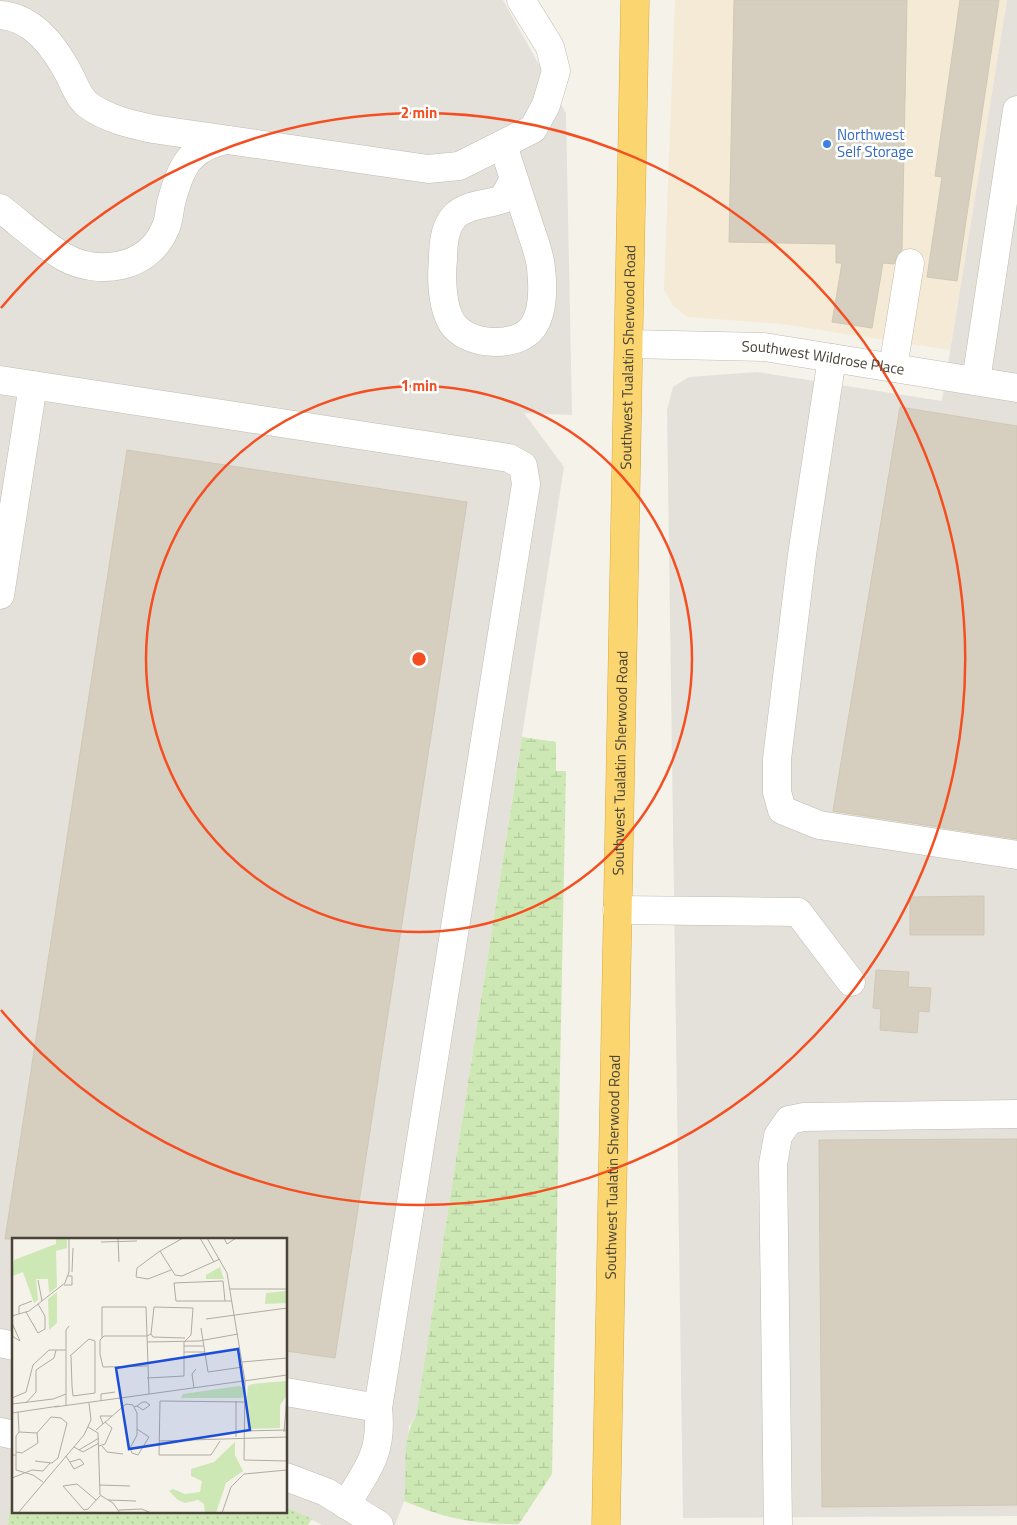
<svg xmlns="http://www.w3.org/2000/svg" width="1017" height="1525" viewBox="0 0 1017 1525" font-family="'Titillium Web',sans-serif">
	<defs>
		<pattern id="grass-dots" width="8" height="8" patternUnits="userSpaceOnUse" patternTransform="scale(1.25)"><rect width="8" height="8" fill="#cde8b4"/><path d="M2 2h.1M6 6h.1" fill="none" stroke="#b2c89c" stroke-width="1.8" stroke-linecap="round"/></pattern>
		<pattern id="wetland-marsh" width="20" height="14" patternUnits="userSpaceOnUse" patternTransform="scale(1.25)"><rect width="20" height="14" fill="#cde8b4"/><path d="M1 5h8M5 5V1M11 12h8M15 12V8" fill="none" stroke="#b2c89c"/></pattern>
	</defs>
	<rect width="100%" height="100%" fill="#f5f2ea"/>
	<path fill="#f5ead6" d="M 675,0 L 1007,0 L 950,350 L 781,324 L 687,317 L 673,306 L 664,289 Z"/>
	<path fill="#e4e1db" d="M 0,0 L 503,0 L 566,113 L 572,415 L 524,413 L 564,467 L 416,1416 L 409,1426 L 407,1443 L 407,1482 L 404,1501 L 395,1525 L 322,1525 L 286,1507 L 286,1239 L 14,1239 L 14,1494 L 8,1525 L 0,1525 Z
		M 1007,0 L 1017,0 L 1017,1516 L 683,1518 L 667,410 L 673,387 L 689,377 L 757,372 L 942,401 Z"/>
	<path fill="url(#grass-dots)" d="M 12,1495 L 14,1495 L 14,1511 L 286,1511 L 286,1507 L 312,1519 L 308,1525 L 8,1525 Z"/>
	<path fill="url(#wetland-marsh)" d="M 522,737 L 556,742 L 556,771 L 566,771 L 552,1474 L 519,1524 C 472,1524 447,1519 404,1501 C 408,1474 400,1440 416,1416 Z"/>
	<path fill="#d6cfc0" stroke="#d1c7b3" d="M 734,0 L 907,0 L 902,250 L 898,254 L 894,264 L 883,263 L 872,328 L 832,322 L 842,263 L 836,263 L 836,244 L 729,242 Z
		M 960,0 L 999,0 L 957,281 L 927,277 L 942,177 L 935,176 Z
		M 900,407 L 1017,426 L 1017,839 L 833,811 Z
		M 127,450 L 467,502 L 335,1358 L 286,1351 L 286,1239 L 5,1239 Z
		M 984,896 L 984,935 L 910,935 L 910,897 Z
		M 876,970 L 909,972 L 908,987 L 931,988 L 929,1012 L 919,1011 L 917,1033 L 880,1030 L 881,1009 L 873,1008 Z
		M 1017,1139 L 1017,1505 L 822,1507 L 819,1140 Z"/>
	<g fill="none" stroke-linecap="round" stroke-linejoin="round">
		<g stroke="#c0bbad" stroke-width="29">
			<g id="minor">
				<path d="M 0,15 C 34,17 56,49 70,76 C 74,85 80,99 88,105 C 107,119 131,124 153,129 L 428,169 L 459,166 L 533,129 L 546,105 L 556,71 L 550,47 L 521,0"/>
				<path d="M 503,145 C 512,173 521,200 530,228 C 534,240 540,255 541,268 C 543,286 544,311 533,327 C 517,349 467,346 452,323 C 442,307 441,278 443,260 C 443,246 444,228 454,217 C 465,204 488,205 503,199 L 514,179"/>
				<path d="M 0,208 C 21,224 42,244 64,257 C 99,276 148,269 165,229 C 169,222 169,212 171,203 C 180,168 189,147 227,140"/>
				<path id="s1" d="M 629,344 L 764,347 L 1017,388"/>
				<path d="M 832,358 L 802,555 L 777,759 L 777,792 L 782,810 L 819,825 L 1017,855"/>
				<path d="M 893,368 L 910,263"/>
				<path d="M 0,380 L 509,458 L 523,466 L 526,484 L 378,1408 C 383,1453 368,1468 346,1505"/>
				<path d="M 976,381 L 1017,110"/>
				<path d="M 0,595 L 33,385"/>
				<path d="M 617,910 L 798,912 L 851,982"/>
				<path d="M 0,1343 L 14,1346"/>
				<path d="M 286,1392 L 378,1408"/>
				<path d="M 0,1432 L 14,1435"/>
				<path d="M 286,1477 L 326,1492 L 379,1525"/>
				<path d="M 778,1525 L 773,1164 L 778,1136 L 789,1120 L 804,1117 L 1017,1114"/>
			</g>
		</g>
		<g stroke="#dbab3e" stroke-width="29">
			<g id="highway">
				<path id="s2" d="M 606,1525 L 635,0"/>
			</g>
		</g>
		<use href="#minor" stroke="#fff" stroke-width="28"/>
		<use href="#highway" stroke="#fbd56f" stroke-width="28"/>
	</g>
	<g fill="none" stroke="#f54e21" stroke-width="2.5">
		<circle cx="419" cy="659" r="273"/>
		<path d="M1 308A546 546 0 1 1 1 1010"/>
	</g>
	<circle fill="#3f7fe0" stroke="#fff" stroke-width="2" cx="827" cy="144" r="5"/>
	<g text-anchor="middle" stroke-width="5" stroke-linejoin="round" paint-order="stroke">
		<g font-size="15" fill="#366cbe" stroke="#fff" text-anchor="start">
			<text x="837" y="140">Northwest<tspan x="837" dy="17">Self Storage</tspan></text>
		</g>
		<g font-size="15" fill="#494338" stroke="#fff">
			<text dy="5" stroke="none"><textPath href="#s2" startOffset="1168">Southwest Tualatin Sherwood Road</textPath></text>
			<text dy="5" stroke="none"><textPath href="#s1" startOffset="195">Southwest Wildrose Place</textPath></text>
			<text dy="5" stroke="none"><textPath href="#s2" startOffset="762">Southwest Tualatin Sherwood Road</textPath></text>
			<text dy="5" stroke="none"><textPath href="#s2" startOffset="358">Southwest Tualatin Sherwood Road</textPath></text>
		</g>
	</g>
	<g transform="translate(12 1238)">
		<rect width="275" height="275" fill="#f5f2ea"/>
		<path d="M 44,0 L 55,0 L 55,10 L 44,13 L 45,49 L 37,55 L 36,41 L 24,41 L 26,62 L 22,65 L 11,34 L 0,38 L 2,22 L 44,6 ZM 208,29 L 212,41 L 194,41 L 194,37 ZM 45,54 L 45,85 L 37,92 L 36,61 ZM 274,143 L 275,157 L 268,167 L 268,190 L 236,191 L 234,167 L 239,169 L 246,150 L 240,146 Z" fill="#cde8b4"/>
		<path d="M 275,53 L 275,65 L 253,66 L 254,55 ZM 223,204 L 223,217 L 231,233 L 214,245 L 204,275 L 193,275 L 192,266 L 186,262 L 173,265 L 166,262 L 157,253 L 161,251 L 173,256 L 188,254 L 190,243 L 179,238 L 179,231 L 202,224 Z" fill="#cde8b4"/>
		<path d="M 240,146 L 246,150 L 240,169 L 234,167 L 236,148 ZM 227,148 L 232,150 L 231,160 L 169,160 L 171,156 Z" fill="#cde8b4"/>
		<path fill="none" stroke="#b0aca3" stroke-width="1" d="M 106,0 L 107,24M 171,0 L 148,13 L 163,37 L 170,38 L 208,21M 188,0 L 202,24M 195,0 L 215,35 L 233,143 L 232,222 L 275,223M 212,0 L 215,6 L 224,0M 89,4 L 125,3M 148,13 L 125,30 L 124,39 L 136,41 L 159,32M 60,34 L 61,10M 26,42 L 30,63M 52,47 L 60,47 L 60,38 L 56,38M 218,51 L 275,51M 213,63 L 211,43 L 162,45 L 164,63 L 220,63M 14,74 L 26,95 L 33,91 L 33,78 L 26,66M 7,76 L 7,68 L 20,63M 0,78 L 17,73 L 53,45 L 57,34 L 57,0M 194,81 L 275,70M 0,85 L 8,103 L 0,98M 189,90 L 196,134 L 231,129M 139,96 L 141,99 L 173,100M 90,100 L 90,69 L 134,69 L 137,156M 135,104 L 187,103 L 226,96M 172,108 L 192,108M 172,114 L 193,114M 58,118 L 77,101 L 83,103 L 83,155 L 61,158 L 60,148M 59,118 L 60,148M 230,124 L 275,120M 135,128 L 91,129 L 88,116 L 88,102 L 92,98 L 135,98M 135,140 L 172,138 L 172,104 L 179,97 L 181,70 L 142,69 L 139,96 L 135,98M 182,150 L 180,136 L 184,131M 0,160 L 14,154 L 21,127 L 37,112 L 54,112M 89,163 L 89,156 L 103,154M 14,165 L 24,154 L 24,132 L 42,120 L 44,112M 0,166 L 41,161 L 54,156M 54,167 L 54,92 L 57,88M 43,169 L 275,137M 122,169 L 125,168 L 129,165 L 131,164 L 134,164 L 138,167 L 131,172 L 125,168M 0,175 L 47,168M 91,186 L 88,178 L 100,178M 76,189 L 86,195 L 88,257 L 101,265 L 108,275M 84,192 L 114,166 L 121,167 L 125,175 L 125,197 L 118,210 L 120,215 L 126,217 L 137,199 L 125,191M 231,193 L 275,192M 272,194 L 275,159M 224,199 L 224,163M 147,203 L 275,199M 208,203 L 199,217 L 147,217 L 148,163 L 232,164M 87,208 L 93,206 L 100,190 L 93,184M 90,208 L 95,214 L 111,216M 62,209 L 71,214 L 87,205M 67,212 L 87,200M 4,214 L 10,215 L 26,205 L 25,195 L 7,194M 0,217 L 4,217 L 4,198 L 7,194 L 6,174M 4,217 L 4,232 L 21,237 L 31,244M 54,218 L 62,231 L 72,226 L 68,221 L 58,224M 23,223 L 40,225 L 46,220 L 55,185 L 49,180 L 39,179 L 25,195M 0,240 L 20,232 L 31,233 L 38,225M 87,247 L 118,248M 84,262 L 65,246 L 51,248 L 72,272 L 76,271 L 88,258M 96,262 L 124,263M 107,272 L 130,271 L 139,275M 6,275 L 72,197 L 79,182 L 77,165M 210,275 L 219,249 L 232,236 L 275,232"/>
		<path fill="#1d4ed8" fill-opacity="0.15" stroke="#1d4ed8" stroke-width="2.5" d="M 226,111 L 238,192 L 117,211 L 104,130 Z"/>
		<rect width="275" height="275" fill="none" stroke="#494338" stroke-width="2.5"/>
	</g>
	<circle cx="419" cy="659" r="8" fill="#f54e21" stroke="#fff" stroke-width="2.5"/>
	<g font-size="15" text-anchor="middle" font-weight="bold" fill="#f54e21" stroke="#fff" stroke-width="5" stroke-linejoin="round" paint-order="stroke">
		<text x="419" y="118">2 min</text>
		<text x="419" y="391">1 min</text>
	</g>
</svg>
